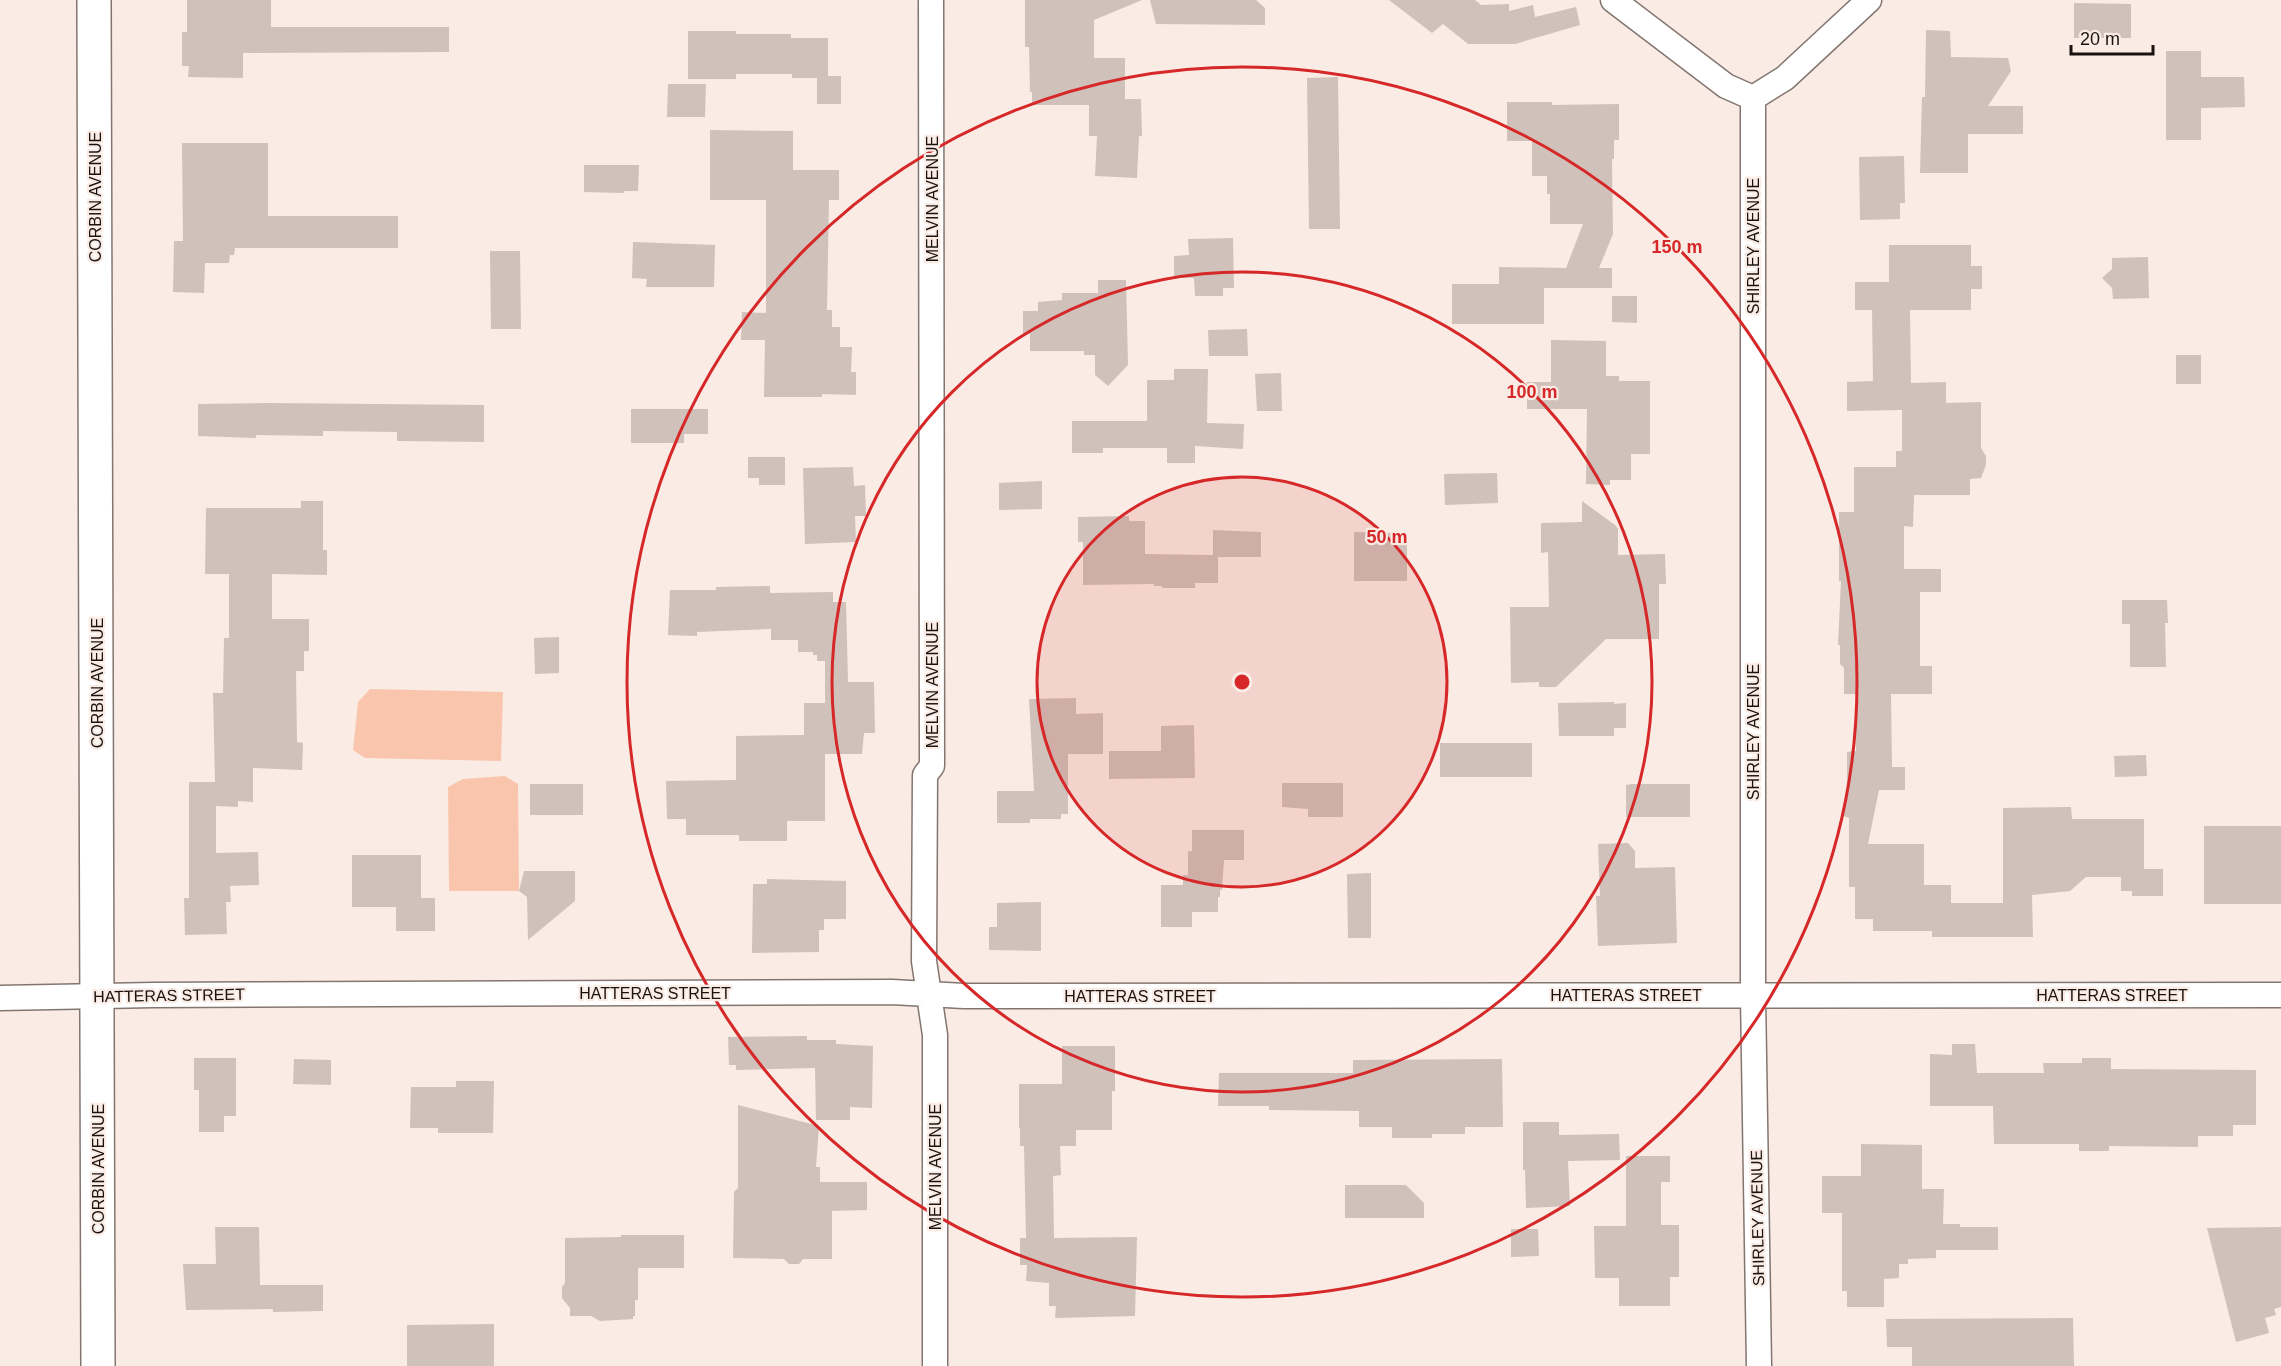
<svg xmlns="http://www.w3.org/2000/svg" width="2281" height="1366" viewBox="0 0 2281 1366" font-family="Arial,sans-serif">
	<rect width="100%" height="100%" fill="#faebe4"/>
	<path fill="#f9c6ad" d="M 370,689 L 503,692 L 501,761 L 365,758 L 353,750 L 358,702 Z
		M 505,776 L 518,784 L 519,891 L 449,891 L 448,787 L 463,779 Z"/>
	<path fill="#d0c1ba" d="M 187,0 L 271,0 L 271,27 L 449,27 L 449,52 L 243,53 L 243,78 L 188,77 L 189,66 L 182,66 L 182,32 L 187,32 Z
		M 1025,0 L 1142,0 L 1094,20 L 1094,58 L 1125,58 L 1125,99 L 1141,99 L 1142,136 L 1139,136 L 1137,178 L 1095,176 L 1097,136 L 1089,136 L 1089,105 L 1032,105 L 1032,92 L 1030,92 L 1029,47 L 1025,47 Z
		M 1150,0 L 1256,0 L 1265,8 L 1265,25 L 1156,24 Z
		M 1389,0 L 1475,0 L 1481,5 L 1509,4 L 1509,11 L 1533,5 L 1535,17 L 1576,7 L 1580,25 L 1515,44 L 1468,44 L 1443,24 L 1432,33 Z
		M 2074,3 L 2131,4 L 2131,38 L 2074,38 Z
		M 1926,30 L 1950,31 L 1951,57 L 2008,58 L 2011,71 L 1988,106 L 2023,106 L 2023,134 L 1968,134 L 1968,173 L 1920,173 L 1922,97 L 1925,97 Z
		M 688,31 L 736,31 L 736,34 L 791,34 L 791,38 L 828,38 L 828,76 L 841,76 L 841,104 L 817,104 L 817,78 L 792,78 L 792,74 L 736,74 L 736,79 L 688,79 Z
		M 2166,51 L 2201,51 L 2201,77 L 2244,77 L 2245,107 L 2201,108 L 2201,140 L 2166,140 Z
		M 1338,77 L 1340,229 L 1309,229 L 1307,78 Z
		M 668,84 L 706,84 L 705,117 L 667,117 Z
		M 1507,102 L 1552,102 L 1552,105 L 1619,104 L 1619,140 L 1614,140 L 1614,159 L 1612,159 L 1613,234 L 1599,268 L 1612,268 L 1612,288 L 1544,288 L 1544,324 L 1452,324 L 1452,284 L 1499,284 L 1499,267 L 1566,268 L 1583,224 L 1550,224 L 1550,194 L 1547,194 L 1547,176 L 1532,176 L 1532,141 L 1507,141 Z
		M 710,130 L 793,131 L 793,170 L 839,170 L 839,200 L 829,200 L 827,310 L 832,310 L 832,327 L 840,327 L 840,347 L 852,347 L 851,372 L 856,372 L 856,395 L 822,394 L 822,397 L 764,397 L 765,340 L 741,340 L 742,312 L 766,313 L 766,200 L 710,200 Z
		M 182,143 L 268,143 L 268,216 L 398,216 L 398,248 L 235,248 L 234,255 L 230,255 L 229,263 L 205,263 L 204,293 L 173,292 L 174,241 L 183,241 Z
		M 1904,156 L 1905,203 L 1900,203 L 1900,219 L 1860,220 L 1859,157 Z
		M 584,165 L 639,165 L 638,191 L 624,191 L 624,193 L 584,192 Z
		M 1233,238 L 1234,288 L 1223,288 L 1223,296 L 1195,296 L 1194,278 L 1174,278 L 1174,256 L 1189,255 L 1188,239 Z
		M 633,242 L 715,245 L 714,287 L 646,287 L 647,279 L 632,278 Z
		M 1889,245 L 1971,245 L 1971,266 L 1982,266 L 1982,289 L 1971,289 L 1971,310 L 1910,310 L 1911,383 L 1946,382 L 1946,403 L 1981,402 L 1981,448 L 1986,456 L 1986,465 L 1981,478 L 1970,479 L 1970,495 L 1914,495 L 1913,527 L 1904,526 L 1904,569 L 1941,569 L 1941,592 L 1920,592 L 1920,666 L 1932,666 L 1932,694 L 1891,694 L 1892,767 L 1905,767 L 1905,790 L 1879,790 L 1868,844 L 1924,844 L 1924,885 L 1951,885 L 1951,903 L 2003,903 L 2003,808 L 2071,807 L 2072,819 L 2144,819 L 2144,869 L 2163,869 L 2163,896 L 2132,896 L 2132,891 L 2121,891 L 2121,877 L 2086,877 L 2070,891 L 2032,895 L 2033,937 L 1932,937 L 1932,931 L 1873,931 L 1873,919 L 1855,919 L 1855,887 L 1849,887 L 1849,818 L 1841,815 L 1847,794 L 1847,752 L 1856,751 L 1856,694 L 1844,694 L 1844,668 L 1840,664 L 1840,645 L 1838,645 L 1841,581 L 1839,581 L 1839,512 L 1854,512 L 1854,467 L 1896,467 L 1896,451 L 1902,451 L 1902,410 L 1847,411 L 1847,382 L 1873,381 L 1872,310 L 1855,310 L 1855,282 L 1889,282 Z
		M 490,251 L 520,251 L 521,329 L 491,329 Z
		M 2148,257 L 2149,298 L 2113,299 L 2112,288 L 2102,278 L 2112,269 L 2112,258 Z
		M 1098,280 L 1126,280 L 1128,365 L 1108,386 L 1095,375 L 1095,355 L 1084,355 L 1084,351 L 1030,351 L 1030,334 L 1023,334 L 1023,311 L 1038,311 L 1038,302 L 1062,300 L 1062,293 L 1098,293 Z
		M 1612,296 L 1637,296 L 1637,323 L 1612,322 Z
		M 1247,329 L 1248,356 L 1209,356 L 1208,330 Z
		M 1551,340 L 1606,341 L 1606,376 L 1619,376 L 1619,381 L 1650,381 L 1650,454 L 1631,454 L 1631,480 L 1610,480 L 1610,485 L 1586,484 L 1587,409 L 1527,409 L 1527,382 L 1551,382 Z
		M 2176,355 L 2201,355 L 2201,384 L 2176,384 Z
		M 1174,369 L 1208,369 L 1207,423 L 1244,424 L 1243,449 L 1195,446 L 1195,463 L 1167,463 L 1167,448 L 1103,448 L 1103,453 L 1072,453 L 1072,421 L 1147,421 L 1147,380 L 1174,380 Z
		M 1281,373 L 1282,411 L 1257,411 L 1255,374 Z
		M 268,403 L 484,405 L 484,442 L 397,441 L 397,432 L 323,431 L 323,436 L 256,435 L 256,438 L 198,436 L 198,404 Z
		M 631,409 L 708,409 L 708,434 L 684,434 L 684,443 L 631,443 Z
		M 748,457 L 785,457 L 785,485 L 759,485 L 759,478 L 748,478 Z
		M 853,467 L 854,486 L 865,485 L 866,516 L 855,516 L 856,542 L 805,544 L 803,468 Z
		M 1497,473 L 1498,503 L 1445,505 L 1444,474 Z
		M 1042,481 L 1042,509 L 999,510 L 999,483 Z
		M 301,501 L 323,501 L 323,550 L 327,550 L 327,575 L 272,574 L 272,619 L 309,619 L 309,651 L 304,651 L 304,671 L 296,671 L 297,742 L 303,743 L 302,770 L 253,768 L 253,802 L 238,801 L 238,807 L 216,806 L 216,853 L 258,852 L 259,885 L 230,886 L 231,902 L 226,902 L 227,934 L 185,935 L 184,898 L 189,898 L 189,782 L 215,782 L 213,693 L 223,693 L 224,638 L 229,638 L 229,574 L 205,574 L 206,508 L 301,508 Z
		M 1582,501 L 1615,525 L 1618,529 L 1618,555 L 1665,554 L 1666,584 L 1659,584 L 1659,639 L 1606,639 L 1556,687 L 1539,687 L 1539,682 L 1511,683 L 1510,607 L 1549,607 L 1548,552 L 1541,553 L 1541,523 L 1582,522 Z
		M 1129,516 L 1129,521 L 1145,521 L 1145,554 L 1213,555 L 1213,530 L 1261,532 L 1261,557 L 1218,557 L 1218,583 L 1195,583 L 1195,588 L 1162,588 L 1162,586 L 1154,586 L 1154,584 L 1083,585 L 1083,542 L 1078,542 L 1078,517 Z
		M 1354,532 L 1407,533 L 1407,581 L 1354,581 Z
		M 770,586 L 770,593 L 833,592 L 833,602 L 846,602 L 848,682 L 874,682 L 875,733 L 864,733 L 862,754 L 825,754 L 825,821 L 787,821 L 787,841 L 739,841 L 739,835 L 686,835 L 686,819 L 667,819 L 666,781 L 736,780 L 736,736 L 804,735 L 804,703 L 825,703 L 825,661 L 817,661 L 817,655 L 813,655 L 813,652 L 798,652 L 798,640 L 771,640 L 771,629 L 697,632 L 697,636 L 668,635 L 670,590 L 716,590 L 716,587 Z
		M 2122,600 L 2167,600 L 2168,623 L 2165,623 L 2166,667 L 2130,667 L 2130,624 L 2122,624 Z
		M 559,637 L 559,673 L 535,674 L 534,638 Z
		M 1076,698 L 1076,714 L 1103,713 L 1103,754 L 1068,754 L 1068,814 L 1061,814 L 1061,819 L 1030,819 L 1030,823 L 997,823 L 997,791 L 1034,791 L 1029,699 Z
		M 1614,702 L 1614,704 L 1626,703 L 1626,728 L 1614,728 L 1614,736 L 1559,736 L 1558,703 Z
		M 1194,725 L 1195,778 L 1109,779 L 1109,751 L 1161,751 L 1161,726 Z
		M 1440,743 L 1532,743 L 1532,777 L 1440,777 Z
		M 2146,755 L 2147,776 L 2115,777 L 2114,756 Z
		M 1282,783 L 1343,783 L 1343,817 L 1308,817 L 1308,809 L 1282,807 Z
		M 530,784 L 583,784 L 583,815 L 530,815 Z
		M 1631,784 L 1690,784 L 1690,817 L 1626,817 L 1626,785 Z
		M 2204,826 L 2281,826 L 2281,904 L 2204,904 Z
		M 1192,830 L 1244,830 L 1244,860 L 1224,860 L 1222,890 L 1220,890 L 1220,897 L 1218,897 L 1218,912 L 1192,912 L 1192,927 L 1161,927 L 1161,885 L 1183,885 L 1183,875 L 1188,875 L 1188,851 L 1192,851 Z
		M 1628,843 L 1635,851 L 1635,868 L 1675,867 L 1677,943 L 1598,946 L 1596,896 L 1600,896 L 1598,844 Z
		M 352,855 L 421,855 L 421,898 L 435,898 L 435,931 L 396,931 L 396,907 L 352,907 Z
		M 524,871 L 575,871 L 575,901 L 528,940 L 527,897 L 519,891 Z
		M 1371,873 L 1371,938 L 1348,938 L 1347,874 Z
		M 767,879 L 846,881 L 846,919 L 824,919 L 824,930 L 819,930 L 819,952 L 752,953 L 753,884 L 767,884 Z
		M 1041,902 L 1041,951 L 989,950 L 989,927 L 997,927 L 997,903 Z
		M 807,1036 L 807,1040 L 836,1040 L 836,1044 L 873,1046 L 872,1108 L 850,1107 L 850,1120 L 816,1120 L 815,1068 L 736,1070 L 736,1065 L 729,1065 L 728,1037 Z
		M 1952,1044 L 1975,1044 L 1977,1073 L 2044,1073 L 2043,1063 L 2082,1063 L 2082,1058 L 2111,1058 L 2111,1069 L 2256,1070 L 2256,1125 L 2233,1125 L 2233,1136 L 2198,1136 L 2198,1147 L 2109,1146 L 2109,1151 L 2079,1151 L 2079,1144 L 1994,1144 L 1993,1106 L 1930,1106 L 1930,1054 L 1952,1055 Z
		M 1062,1046 L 1115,1046 L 1115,1091 L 1112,1091 L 1112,1130 L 1076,1130 L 1076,1146 L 1060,1146 L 1061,1175 L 1053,1176 L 1054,1238 L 1137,1237 L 1135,1316 L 1055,1318 L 1056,1306 L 1049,1306 L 1049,1283 L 1026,1281 L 1027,1265 L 1020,1265 L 1020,1238 L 1026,1238 L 1024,1146 L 1020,1146 L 1020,1128 L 1019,1128 L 1019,1084 L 1062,1084 Z
		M 194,1058 L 236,1058 L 236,1116 L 224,1116 L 224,1132 L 199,1132 L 199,1090 L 194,1090 Z
		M 294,1059 L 331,1060 L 331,1085 L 293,1084 Z
		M 1502,1059 L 1503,1127 L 1465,1127 L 1465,1134 L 1432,1134 L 1432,1138 L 1392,1138 L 1392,1127 L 1359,1127 L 1359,1111 L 1269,1110 L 1269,1106 L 1218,1106 L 1219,1073 L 1353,1073 L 1353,1060 Z
		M 456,1081 L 494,1081 L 493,1133 L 438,1133 L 438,1128 L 410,1128 L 411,1087 L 456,1087 Z
		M 738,1105 L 819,1126 L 816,1167 L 820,1167 L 820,1182 L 867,1182 L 867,1210 L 832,1211 L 832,1259 L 803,1259 L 799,1264 L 789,1264 L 784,1259 L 733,1258 L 734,1192 L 738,1188 Z
		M 1523,1122 L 1559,1122 L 1559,1135 L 1619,1134 L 1620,1160 L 1568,1161 L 1570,1206 L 1526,1208 L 1525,1170 L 1523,1170 Z
		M 1861,1144 L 1922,1145 L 1922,1189 L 1944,1189 L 1943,1224 L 1960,1224 L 1960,1227 L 1998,1227 L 1998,1250 L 1936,1250 L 1936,1258 L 1908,1259 L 1908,1264 L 1899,1264 L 1899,1278 L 1884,1279 L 1884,1307 L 1847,1307 L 1847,1291 L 1842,1291 L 1842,1213 L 1822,1213 L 1822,1176 L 1861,1176 Z
		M 1626,1156 L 1670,1156 L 1670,1182 L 1661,1182 L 1661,1225 L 1679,1225 L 1679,1277 L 1670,1277 L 1670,1306 L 1619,1306 L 1619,1278 L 1595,1278 L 1594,1226 L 1626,1226 Z
		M 1345,1185 L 1406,1185 L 1424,1203 L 1424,1218 L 1345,1218 Z
		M 215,1227 L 259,1227 L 260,1285 L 323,1285 L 323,1311 L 273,1312 L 273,1309 L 186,1310 L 183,1264 L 216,1264 Z
		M 2281,1227 L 2281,1307 L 2274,1309 L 2276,1315 L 2265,1318 L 2269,1333 L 2236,1342 L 2207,1228 Z
		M 1511,1229 L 1538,1229 L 1539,1256 L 1511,1257 Z
		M 621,1235 L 684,1235 L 684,1268 L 638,1268 L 638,1300 L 635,1300 L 635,1316 L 633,1316 L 633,1319 L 600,1321 L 591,1316 L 570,1316 L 570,1308 L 562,1298 L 562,1287 L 565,1283 L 565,1238 L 621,1237 Z
		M 2073,1318 L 2074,1366 L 1912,1366 L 1912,1347 L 1887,1347 L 1886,1319 Z
		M 494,1324 L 494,1366 L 407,1366 L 407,1325 Z"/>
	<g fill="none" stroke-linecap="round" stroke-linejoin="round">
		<g stroke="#837670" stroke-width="27">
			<path id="street" d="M 931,0 L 932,766 L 925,775 L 924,961 L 935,1035 L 935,1366
				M 1613,0 L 1726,86 L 1753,98
				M 1753,98 L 1753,995 L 1759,1366
				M 1753,98 L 1785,78 L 1869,0
				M 0,998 L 153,995 L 892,992 L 964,996 L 2281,995"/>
		</g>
		<g stroke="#837670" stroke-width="36">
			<path id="secondary" d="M 94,0 L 98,1366"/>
		</g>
		<use href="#street" stroke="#fff" stroke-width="24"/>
		<use href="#secondary" stroke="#fff" stroke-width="33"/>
	</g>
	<circle cx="1242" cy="682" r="205" fill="#d62828" fill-opacity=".12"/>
	<g fill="none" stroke="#d62828" stroke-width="3">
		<circle cx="1242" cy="682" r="205"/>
		<circle cx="1242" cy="682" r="410"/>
		<circle cx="1242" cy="682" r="615"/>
	</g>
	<g text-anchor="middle" stroke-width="4.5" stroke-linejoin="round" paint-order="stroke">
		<g font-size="16" fill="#181311" stroke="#faebe4">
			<text transform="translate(95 197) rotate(-90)" y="6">CORBIN AVENUE</text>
			<text transform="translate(932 199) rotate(-90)" y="6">MELVIN AVENUE</text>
			<text transform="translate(1753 246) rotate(-90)" y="6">SHIRLEY AVENUE</text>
			<text transform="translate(97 683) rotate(-90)" y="6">CORBIN AVENUE</text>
			<text transform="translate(932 685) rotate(-90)" y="6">MELVIN AVENUE</text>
			<text transform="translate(1753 732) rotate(-90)" y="6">SHIRLEY AVENUE</text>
			<text x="655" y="999">HATTERAS STREET</text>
			<text transform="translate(169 995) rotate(-1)" y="6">HATTERAS STREET</text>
			<text x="1626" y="1001">HATTERAS STREET</text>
			<text x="2112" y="1001">HATTERAS STREET</text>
			<text x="1140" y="1002">HATTERAS STREET</text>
			<text transform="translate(935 1167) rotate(-90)" y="6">MELVIN AVENUE</text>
			<text transform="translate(98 1169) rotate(-90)" y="6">CORBIN AVENUE</text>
			<text transform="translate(1757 1218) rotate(-91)" y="6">SHIRLEY AVENUE</text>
		</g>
	</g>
	<circle cx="1242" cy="682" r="9" fill="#d62828" stroke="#faebe4" stroke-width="3"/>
	<g font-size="18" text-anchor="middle" font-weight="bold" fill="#d62828" stroke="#faebe4" stroke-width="4.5" stroke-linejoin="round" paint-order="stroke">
		<text x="1677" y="253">150 m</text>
		<text x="1532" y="398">100 m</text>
		<text x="1387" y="543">50 m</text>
	</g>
	<path d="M2071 45v9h82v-9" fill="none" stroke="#181311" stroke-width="3"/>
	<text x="2080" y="45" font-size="18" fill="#181311" stroke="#faebe4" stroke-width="4.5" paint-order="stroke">20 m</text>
</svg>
